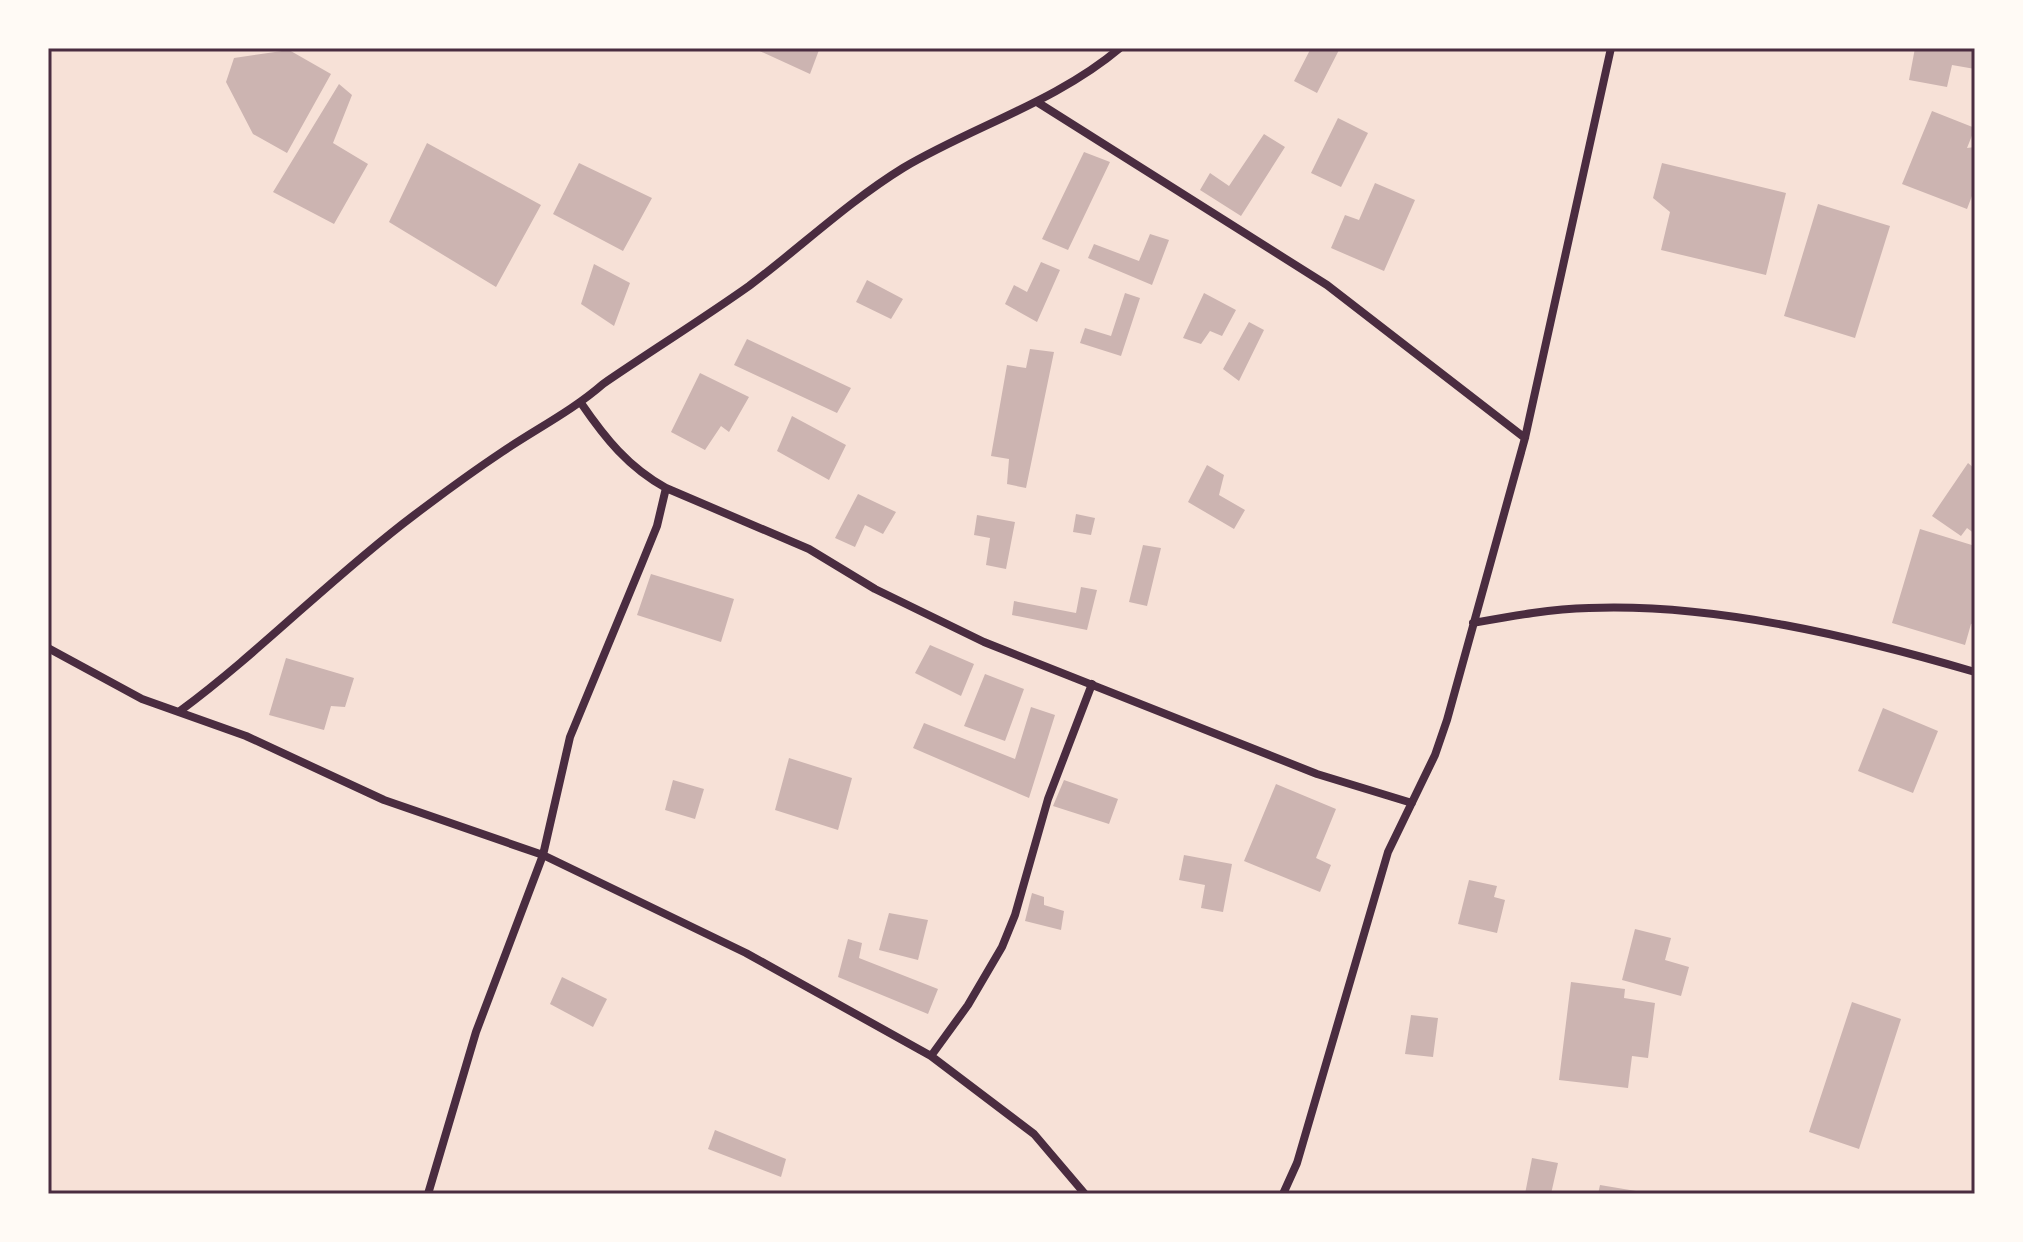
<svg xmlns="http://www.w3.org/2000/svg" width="2023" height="1242" viewBox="0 0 2023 1242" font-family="Poppins,sans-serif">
	<rect width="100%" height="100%" fill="#f7e1d7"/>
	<path fill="#ccb4b1" d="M 753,48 L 816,48 L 819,50 L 810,74 Z
		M 1311,48 L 1340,48 L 1317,93 L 1294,81 Z
		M 1915,48 L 1975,48 L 1975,69 L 1952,65 L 1947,87 L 1909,80 Z
		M 289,50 L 331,74 L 287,153 L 253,134 L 226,82 L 234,58 Z
		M 339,84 L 352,95 L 333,143 L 368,164 L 334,224 L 273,192 Z
		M 1932,111 L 1975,128 L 1967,148 L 1975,147 L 1975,188 L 1967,209 L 1902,184 Z
		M 1338,118 L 1368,133 L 1341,187 L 1311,173 Z
		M 1264,134 L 1285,147 L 1241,216 L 1200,190 L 1210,173 L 1229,186 Z
		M 427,143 L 541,205 L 496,287 L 389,222 Z
		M 1084,152 L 1110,162 L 1068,250 L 1042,239 Z
		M 579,163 L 652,198 L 623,251 L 553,214 Z
		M 1662,163 L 1786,193 L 1766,275 L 1661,250 L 1670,212 L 1653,198 Z
		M 1375,183 L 1415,200 L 1384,271 L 1331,248 L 1345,215 L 1359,220 Z
		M 1818,204 L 1890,226 L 1855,338 L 1784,316 Z
		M 1150,234 L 1169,240 L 1152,285 L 1088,258 L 1094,244 L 1139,261 Z
		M 1041,262 L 1060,270 L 1037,322 L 1005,304 L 1014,285 L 1027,292 Z
		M 594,264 L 630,283 L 614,326 L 581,304 Z
		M 867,280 L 903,299 L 891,319 L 856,302 Z
		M 1125,293 L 1140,298 L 1121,356 L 1080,343 L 1085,328 L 1111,336 Z
		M 1204,293 L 1236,310 L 1222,336 L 1210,331 L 1201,344 L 1183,338 Z
		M 1249,322 L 1264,330 L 1239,381 L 1223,369 Z
		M 747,339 L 851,388 L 837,413 L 734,365 Z
		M 1030,349 L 1054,352 L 1026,488 L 1007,484 L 1009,459 L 991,456 L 1007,365 L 1026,368 Z
		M 700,373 L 749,397 L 729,432 L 721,426 L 705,450 L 671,432 Z
		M 792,416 L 846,445 L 829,480 L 777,451 Z
		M 1968,463 L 1975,469 L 1975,534 L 1967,528 L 1961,536 L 1932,516 Z
		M 1207,465 L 1224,475 L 1219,495 L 1245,510 L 1234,529 L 1188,502 Z
		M 858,494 L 896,512 L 883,534 L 865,525 L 855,547 L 835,538 Z
		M 1076,514 L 1095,518 L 1091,535 L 1073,532 Z
		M 977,515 L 1015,522 L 1006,569 L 986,565 L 990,538 L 974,535 Z
		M 1920,529 L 1975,546 L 1975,623 L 1971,624 L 1965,645 L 1892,623 Z
		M 1143,545 L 1161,548 L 1147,606 L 1129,602 Z
		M 651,574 L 734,599 L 721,642 L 637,615 Z
		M 1081,587 L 1097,590 L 1087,630 L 1012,615 L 1014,601 L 1076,613 Z
		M 930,645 L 974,664 L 961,696 L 915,673 Z
		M 286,658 L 354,678 L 345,707 L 331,706 L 324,730 L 269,715 Z
		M 985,674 L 1024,689 L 1005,741 L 964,726 Z
		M 1031,707 L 1055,715 L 1029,798 L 913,748 L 924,723 L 1015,759 Z
		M 1883,708 L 1938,731 L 1913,793 L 1858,771 Z
		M 789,758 L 852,778 L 838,830 L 775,810 Z
		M 673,780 L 704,789 L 695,819 L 665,810 Z
		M 1064,780 L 1118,799 L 1109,824 L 1053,806 Z
		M 1276,784 L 1336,809 L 1316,858 L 1331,865 L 1320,892 L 1244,861 Z
		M 1184,855 L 1232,864 L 1223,912 L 1201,908 L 1205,885 L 1179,880 Z
		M 1469,880 L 1497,886 L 1494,897 L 1505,900 L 1497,933 L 1458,924 Z
		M 1032,893 L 1044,897 L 1044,905 L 1064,911 L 1061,930 L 1025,921 Z
		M 889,913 L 928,920 L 918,960 L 879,950 Z
		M 1635,929 L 1671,938 L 1665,960 L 1689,967 L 1681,996 L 1622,980 Z
		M 848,939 L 862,943 L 859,958 L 938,989 L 928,1014 L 838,977 Z
		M 562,977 L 607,999 L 593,1027 L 550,1004 Z
		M 1571,982 L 1625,989 L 1624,998 L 1655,1003 L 1648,1058 L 1632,1056 L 1628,1088 L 1559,1080 Z
		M 1852,1002 L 1901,1019 L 1859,1149 L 1809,1132 Z
		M 1411,1015 L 1438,1018 L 1433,1057 L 1405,1054 Z
		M 715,1130 L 786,1159 L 781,1177 L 708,1149 Z
		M 1532,1158 L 1558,1163 L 1551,1194 L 1525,1194 Z
		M 1600,1185 L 1642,1192 L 1642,1194 L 1598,1194 Z"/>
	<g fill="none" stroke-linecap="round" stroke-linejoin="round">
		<path stroke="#4a2c40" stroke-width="8" d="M 1037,102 L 1327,285 L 1525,438
			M 581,403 C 605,438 628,467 666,488 L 809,549 L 875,589 L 984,642 L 1317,774 L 1412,803
			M 1473,623 C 1512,616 1550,609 1589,608 C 1714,603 1856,637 1975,672
			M 48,648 L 142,699 L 246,736 L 384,800 L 543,855 L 746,953 L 931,1056 L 1034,1134 L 1085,1194
			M 180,711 C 261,651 332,577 413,516 C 442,494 472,472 502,452 C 536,429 572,411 603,384 C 651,351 701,320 749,286 C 801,247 848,202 903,168 C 974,126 1056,102 1120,48
			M 931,1056 L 968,1005 L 1002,947 L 1015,915 L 1048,799 L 1092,684
			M 428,1194 L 476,1032 L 543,855 L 570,737 L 642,563 L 657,526 L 666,488
			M 1283,1194 L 1297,1163 L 1388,852 L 1435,755 L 1447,720 L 1525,438 L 1611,48"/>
	</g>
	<rect width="2023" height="1242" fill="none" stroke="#fffaf5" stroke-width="100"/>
	<rect x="50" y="50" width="1923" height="1142" fill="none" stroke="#4a2c40" stroke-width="3"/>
</svg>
